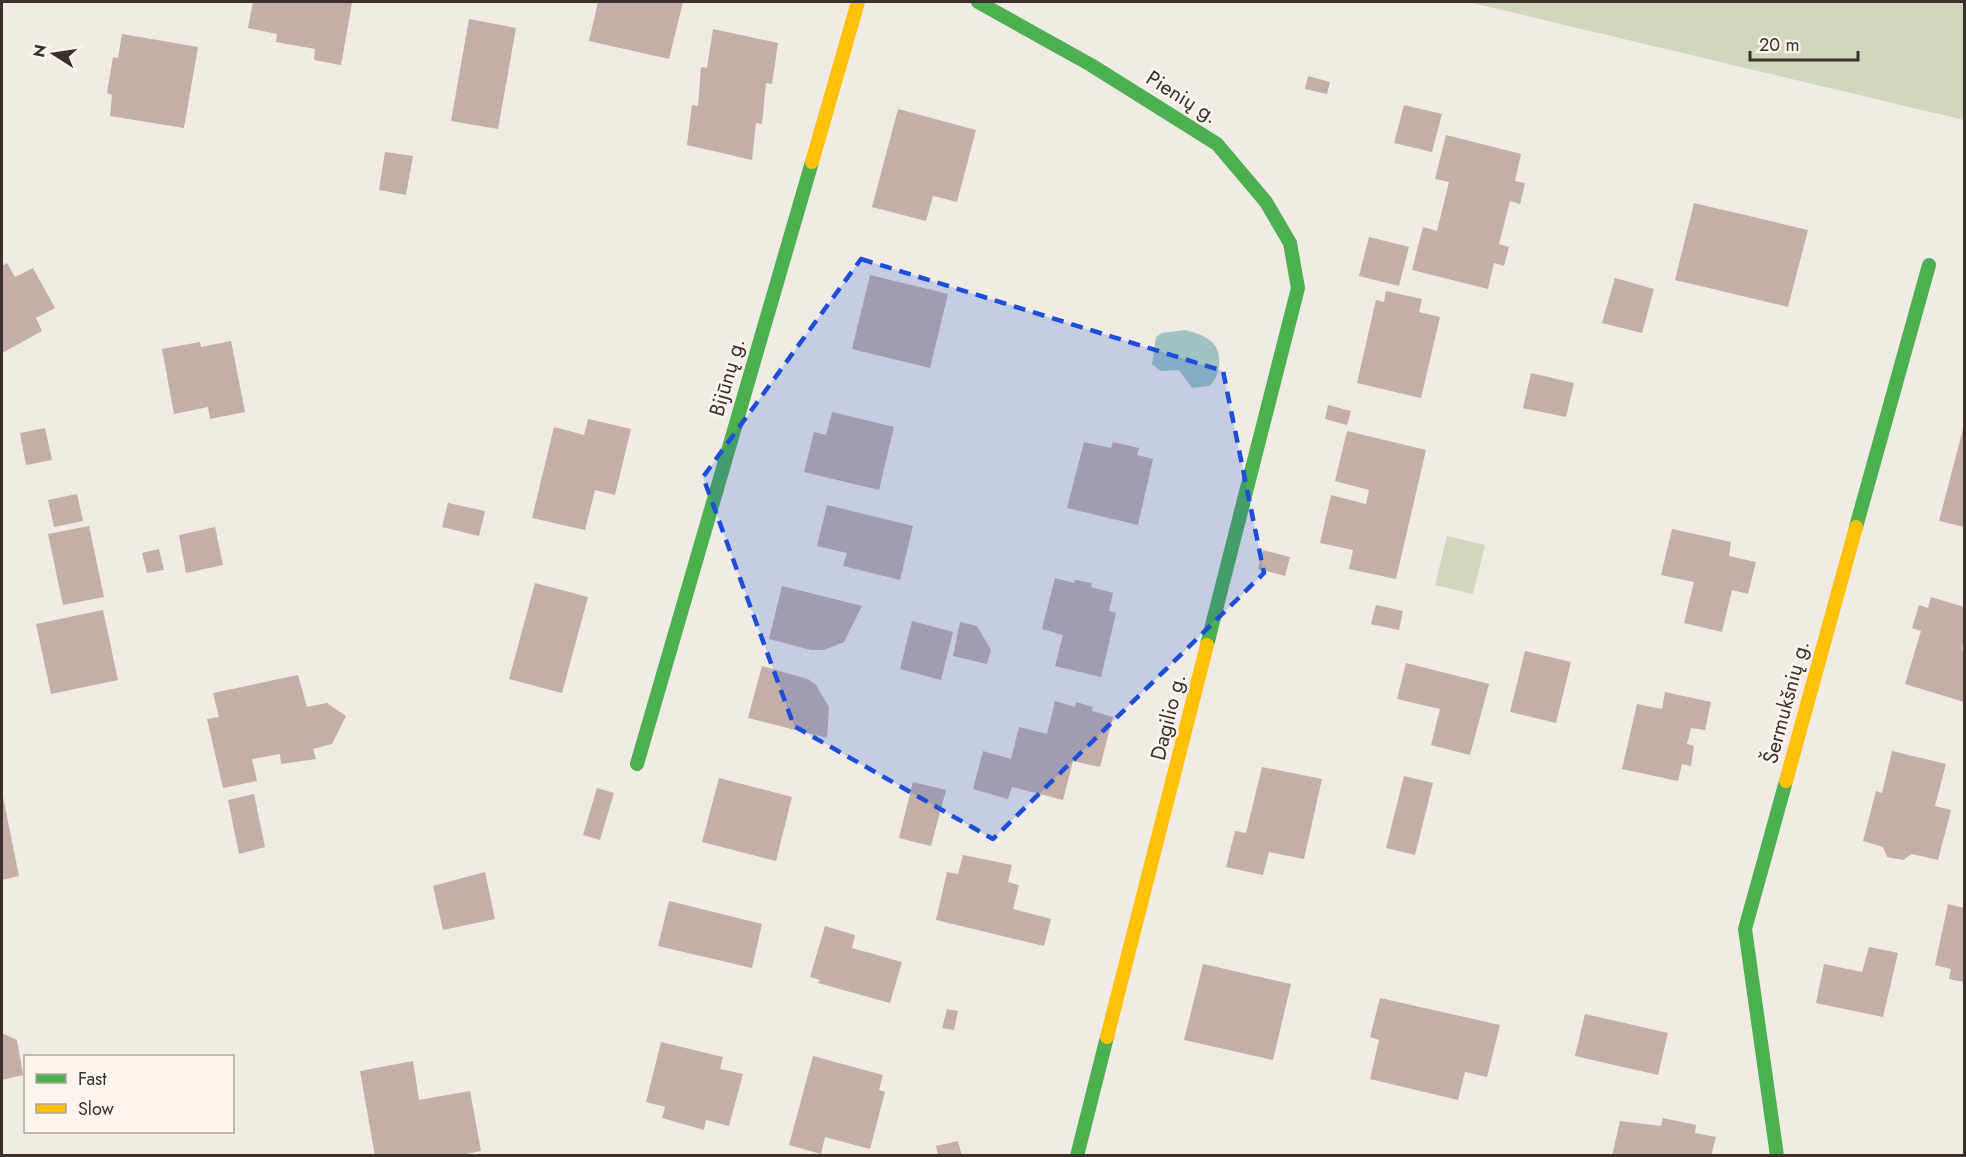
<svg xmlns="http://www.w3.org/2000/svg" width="1966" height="1157" viewBox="0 0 1966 1157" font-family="Jost,sans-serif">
	<rect width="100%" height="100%" fill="#f0ebe5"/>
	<path fill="#d1d6bf" d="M 1468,2 L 1964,2 L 1964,120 Z
		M 1447,536 L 1485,545 L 1473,594 L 1435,585 Z"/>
	<path fill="#a1c2c1" d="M 1185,330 C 1193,332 1201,334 1208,339 C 1224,348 1222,376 1209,386 L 1192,388 L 1179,370 L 1161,371 L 1152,364 L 1156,337 L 1162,333 Z"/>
	<path fill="#c3afa7" d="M 253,2 L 352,3 L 341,65 L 314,60 L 315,49 L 276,42 L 277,34 L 248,28 Z
		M 598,2 L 683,2 L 669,59 L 589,41 Z
		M 469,19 L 516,28 L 498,129 L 451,121 Z
		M 713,29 L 778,43 L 772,84 L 766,83 L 762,124 L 756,123 L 752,160 L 687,145 L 692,105 L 698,106 L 701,67 L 707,68 Z
		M 122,34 L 198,47 L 184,128 L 110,116 L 112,95 L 107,93 L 113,57 L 118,58 Z
		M 1308,76 L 1330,82 L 1327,94 L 1305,89 Z
		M 1404,105 L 1442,114 L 1432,152 L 1394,143 Z
		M 898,109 L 976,130 L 957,202 L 933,196 L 926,221 L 872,207 Z
		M 1446,135 L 1521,154 L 1515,181 L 1525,183 L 1520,204 L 1510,201 L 1499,244 L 1509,247 L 1504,266 L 1494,263 L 1488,289 L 1412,270 L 1423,227 L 1437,231 L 1449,182 L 1435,179 Z
		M 385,152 L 413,156 L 406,195 L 379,190 Z
		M 1694,203 L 1808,230 L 1788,307 L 1675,280 Z
		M 1369,237 L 1409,247 L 1399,286 L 1359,276 Z
		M 7,263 L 15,277 L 33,268 L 55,308 L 36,318 L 42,331 L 2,353 L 2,266 Z
		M 870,275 L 948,294 L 930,368 L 852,349 Z
		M 1615,278 L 1654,289 L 1642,333 L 1602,323 Z
		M 1386,291 L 1422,299 L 1419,312 L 1440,317 L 1421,398 L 1357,383 L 1376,300 L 1384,302 Z
		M 231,341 L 245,412 L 210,419 L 208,407 L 174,414 L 162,349 L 200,342 L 201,347 Z
		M 1531,373 L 1574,383 L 1566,417 L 1523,408 Z
		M 1328,405 L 1351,411 L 1347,425 L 1325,419 Z
		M 832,412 L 894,427 L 879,490 L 804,472 L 814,432 L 826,435 Z
		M 588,419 L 631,429 L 615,495 L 595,490 L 585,530 L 532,518 L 554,427 L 584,435 Z
		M 1964,425 L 1964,527 L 1939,521 Z
		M 45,428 L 52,460 L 26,465 L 20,433 Z
		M 1347,431 L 1426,450 L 1396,579 L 1349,569 L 1353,550 L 1320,543 L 1331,495 L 1366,504 L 1369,490 L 1335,481 Z
		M 1084,442 L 1111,448 L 1113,442 L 1139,448 L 1137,455 L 1153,459 L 1138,525 L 1067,508 Z
		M 77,494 L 83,521 L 54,527 L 48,500 Z
		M 448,503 L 485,511 L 479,536 L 442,527 Z
		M 827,505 L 913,526 L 900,580 L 843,566 L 847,553 L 817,546 Z
		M 89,526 L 104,597 L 63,605 L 48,534 Z
		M 215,527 L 223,565 L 186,573 L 179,535 Z
		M 1672,529 L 1731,542 L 1729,556 L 1756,562 L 1748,594 L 1732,590 L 1722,632 L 1684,623 L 1694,582 L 1661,575 Z
		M 159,549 L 164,570 L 147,573 L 142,553 Z
		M 1263,550 L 1290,557 L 1285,576 L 1258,569 Z
		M 1055,578 L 1074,583 L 1075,580 L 1092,583 L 1091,587 L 1113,593 L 1109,611 L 1116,613 L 1101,677 L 1055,666 L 1063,635 L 1042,629 Z
		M 535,583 L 588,597 L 562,693 L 509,679 Z
		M 782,586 L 862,606 L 844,642 L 824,650 L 811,650 L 769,639 Z
		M 1931,597 L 1964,607 L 1964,639 L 1962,649 L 1964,650 L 1964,702 L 1905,684 L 1921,631 L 1912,628 L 1919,605 L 1928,608 Z
		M 1376,605 L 1403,611 L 1399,630 L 1371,624 Z
		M 103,610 L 118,680 L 51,694 L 36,624 Z
		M 912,621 L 953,632 L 941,680 L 900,669 Z
		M 960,622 L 977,626 L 991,650 L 987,664 L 953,656 Z
		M 1525,651 L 1571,662 L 1556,723 L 1510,712 Z
		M 1406,663 L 1489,684 L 1470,755 L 1431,745 L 1440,709 L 1397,699 Z
		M 762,666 L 808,679 L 816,685 L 829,707 L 827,738 L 748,718 Z
		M 298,675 L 307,707 L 327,703 L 346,716 L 332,744 L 313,749 L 316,759 L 281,764 L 280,754 L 252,759 L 257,781 L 223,788 L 207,719 L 219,717 L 213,693 Z
		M 1665,692 L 1711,702 L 1705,730 L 1691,728 L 1687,744 L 1694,746 L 1691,766 L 1682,764 L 1678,781 L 1622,769 L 1637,704 L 1662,709 Z
		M 1055,701 L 1075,707 L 1076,702 L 1093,707 L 1092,711 L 1113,717 L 1100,767 L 1073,761 L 1063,800 L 1012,787 L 1008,799 L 973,789 L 983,751 L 1011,759 L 1019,727 L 1047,734 Z
		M 1892,751 L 1946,764 L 1935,806 L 1951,810 L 1938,860 L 1912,854 L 1903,860 L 1887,857 L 1883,847 L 1863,841 L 1876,791 L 1882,793 Z
		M 1262,767 L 1322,779 L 1304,859 L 1269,852 L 1263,875 L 1226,867 L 1235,831 L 1246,833 Z
		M 1404,776 L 1433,783 L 1415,855 L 1386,848 Z
		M 719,778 L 792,797 L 776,861 L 702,842 Z
		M 913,782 L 946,790 L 931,846 L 899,838 Z
		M 597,788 L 614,793 L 600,840 L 583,835 Z
		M 2,792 L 19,876 L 2,880 Z
		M 254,794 L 265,847 L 239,854 L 228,800 Z
		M 963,855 L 1012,865 L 1008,882 L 1019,885 L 1013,909 L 1051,919 L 1044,946 L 936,920 L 947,872 L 958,874 Z
		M 485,872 L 495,919 L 443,930 L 433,886 Z
		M 669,901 L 762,924 L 752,968 L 658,946 Z
		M 1948,904 L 1964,908 L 1964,982 L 1949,979 L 1951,969 L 1935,965 Z
		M 825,926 L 855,935 L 852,948 L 902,962 L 890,1003 L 818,983 L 820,980 L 810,977 Z
		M 1869,947 L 1898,953 L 1883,1017 L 1816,1003 L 1824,964 L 1862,972 Z
		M 1203,964 L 1291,984 L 1273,1060 L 1184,1040 Z
		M 1380,998 L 1500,1025 L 1487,1077 L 1465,1072 L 1458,1100 L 1370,1079 L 1379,1040 L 1370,1037 Z
		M 947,1009 L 958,1011 L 954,1030 L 942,1028 Z
		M 1585,1014 L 1668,1033 L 1658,1075 L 1575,1056 Z
		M 4,1034 L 17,1040 L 23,1075 L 2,1080 L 2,1035 Z
		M 661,1042 L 723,1057 L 720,1069 L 743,1074 L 729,1126 L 706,1120 L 704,1130 L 662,1118 L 665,1107 L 646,1102 Z
		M 813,1056 L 883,1075 L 879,1090 L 885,1092 L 870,1149 L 825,1137 L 821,1154 L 789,1145 Z
		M 413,1061 L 419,1100 L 470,1091 L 481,1151 L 456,1156 L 375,1156 L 360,1071 Z
		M 1663,1118 L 1696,1125 L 1695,1133 L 1716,1137 L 1711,1156 L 1612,1156 L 1620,1121 L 1661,1126 Z
		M 958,1141 L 962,1156 L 938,1156 L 936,1146 Z"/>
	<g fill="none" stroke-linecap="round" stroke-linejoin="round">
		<path stroke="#4caf50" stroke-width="14" d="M 978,2 L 1091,65 L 1217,144 L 1266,202 L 1290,243 L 1298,288 L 1207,645
			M 1856,527 L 1929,265
			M 637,764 L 812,162
			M 1077,1156 L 1107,1037
			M 1777,1156 L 1745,929 L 1786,781"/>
		<path stroke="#ffc107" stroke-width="14" d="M 812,162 L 858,2
			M 1786,781 L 1856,527
			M 1107,1037 L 1207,645"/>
	</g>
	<path fill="#1d4ed8" fill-opacity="0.2" stroke="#1d4ed8" stroke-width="4.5" stroke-dasharray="12 8" stroke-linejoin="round" d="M 861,259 L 1223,371 L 1264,573 L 993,839 L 794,726 L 703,477 Z"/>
	<g text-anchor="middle" stroke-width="5" stroke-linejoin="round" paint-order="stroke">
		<g font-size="21" fill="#3b302b" stroke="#fbf5ee">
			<text transform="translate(1182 97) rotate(32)" y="7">Pienių g.</text>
			<text transform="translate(727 377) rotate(-74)" y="7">Bijūnų g.</text>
			<text transform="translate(1786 702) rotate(-75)" y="7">Šermukšnių g.</text>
			<text transform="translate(1168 717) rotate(-76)" y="7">Dagilio g.</text>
		</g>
	</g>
	<rect width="1966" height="1157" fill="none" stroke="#3b302b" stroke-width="6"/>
	<rect x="24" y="1055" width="210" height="78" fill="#fbf5ee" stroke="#aea6a0" stroke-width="1.5"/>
	<rect x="36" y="1074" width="30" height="9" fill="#4caf50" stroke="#aea6a0" stroke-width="1.5"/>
	<text x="78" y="1085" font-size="18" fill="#3b302b">Fast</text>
	<rect x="36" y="1104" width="30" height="9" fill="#ffc107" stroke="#aea6a0" stroke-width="1.5"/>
	<text x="78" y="1115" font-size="18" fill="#3b302b">Slow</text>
	<g transform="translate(54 54) rotate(282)" stroke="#fbf5ee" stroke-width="4.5" paint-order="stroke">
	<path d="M0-4.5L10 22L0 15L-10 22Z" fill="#3b302b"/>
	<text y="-9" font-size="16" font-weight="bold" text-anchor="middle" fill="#3b302b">N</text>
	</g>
	<path d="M1750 51v9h108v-9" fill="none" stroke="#3b302b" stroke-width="3"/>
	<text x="1759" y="51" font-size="18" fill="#3b302b" stroke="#fbf5ee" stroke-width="4.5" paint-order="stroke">20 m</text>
</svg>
